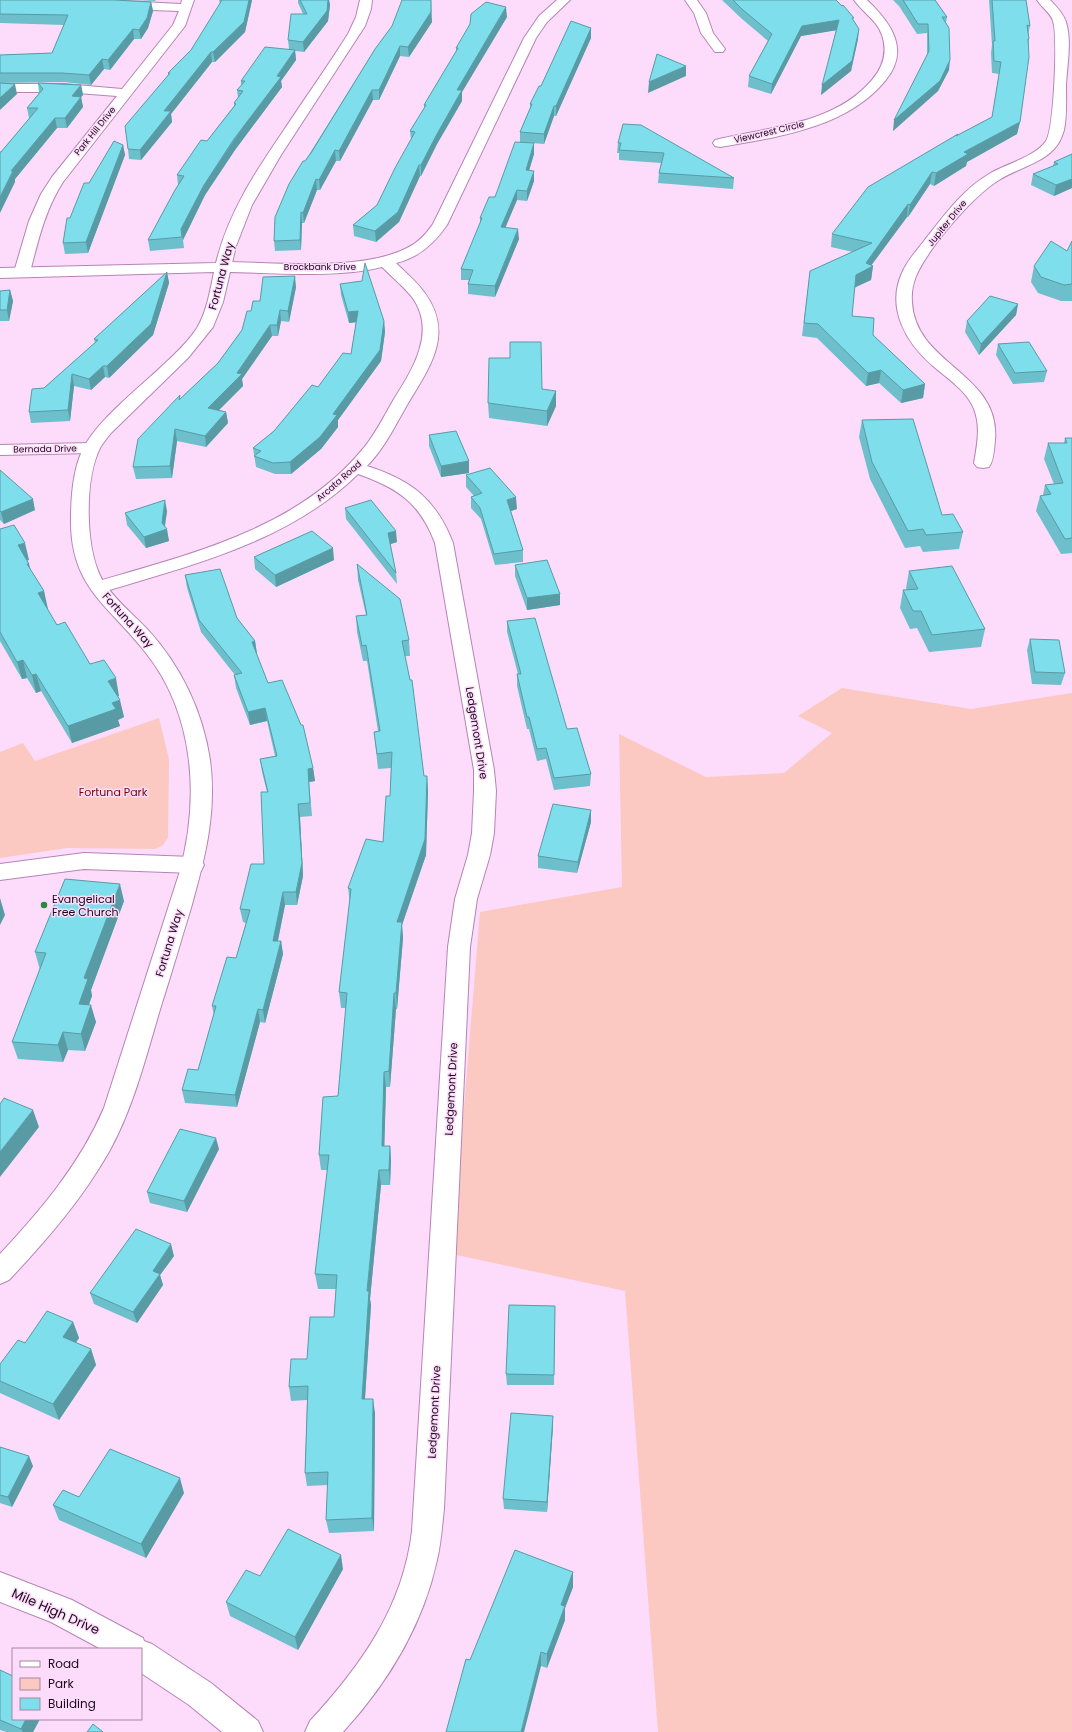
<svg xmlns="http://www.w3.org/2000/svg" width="1072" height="1732" viewBox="0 0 1072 1732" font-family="Poppins,sans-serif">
	<rect width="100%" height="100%" fill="#fddcfb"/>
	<path fill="#fbc9c2" d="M 842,688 L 971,709 L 1072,693 L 1072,1732 L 658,1732 L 625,1291 L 452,1254 L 480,912 L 622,887 L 619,734 L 706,777 L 784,773 L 832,733 L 798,716 Z
		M 159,718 L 169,759 L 168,837 L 163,845 L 155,849 L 67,848 L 0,858 L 0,752 L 23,743 L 35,761 Z"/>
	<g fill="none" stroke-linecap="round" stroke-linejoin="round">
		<g stroke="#b783b5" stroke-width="2">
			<path id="minor" d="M 182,0 L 194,0 L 185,26 L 63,182 C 45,210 38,241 30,272 L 27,275 L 22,277 L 17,275 L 14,272 L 29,221 L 41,194 L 52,177 L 117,96 L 64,92 L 0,92 L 0,84 L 64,84 L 122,89 L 173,25 L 179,11 L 123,9 L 119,8 L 117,5 L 119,2 L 123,1 L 181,4 Z
				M 557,0 L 570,0 L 547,22 L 536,38 L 447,225 C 434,244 418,258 396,263 C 405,272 416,281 424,292 C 455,333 430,367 407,405 C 395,426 384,449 367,466 C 411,480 436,499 453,543 L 494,770 L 496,791 L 494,833 L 490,855 L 477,899 L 470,947 L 444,1509 C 442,1526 441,1544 437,1560 C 423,1625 387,1684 343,1732 L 305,1732 L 310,1721 C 361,1666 403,1607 412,1531 L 448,947 L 455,899 L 468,855 L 472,833 L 474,791 L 474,770 L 435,543 C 420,503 398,488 358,474 C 290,541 195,564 106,591 L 99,593 L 92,591 L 90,587 L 92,583 C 187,555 296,530 362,450 C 375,435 384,416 394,399 C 413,369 437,331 412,297 C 403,286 392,277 382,267 C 334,279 273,272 223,272 L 218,270 L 215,267 L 218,264 L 223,262 C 275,262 360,272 407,248 C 418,243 426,234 433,224 L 524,38 L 539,16 Z
				M 685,0 L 697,0 L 706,13 L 713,33 L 725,49 L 723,52 L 715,52 L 701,33 L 694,13 Z
				M 854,0 L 867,0 C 891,23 911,50 885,81 C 846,128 778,137 720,147 L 715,146 L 713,143 L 715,140 C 768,127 834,125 872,80 C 883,67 888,53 882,35 C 877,20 863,13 854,0 Z
				M 1037,0 L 1050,0 C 1056,6 1063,13 1066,22 C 1072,42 1067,65 1066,85 C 1066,100 1067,116 1064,130 C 1062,137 1059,144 1054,149 C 1040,164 1016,169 999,180 C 973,196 933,243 919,270 C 914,279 911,291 912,302 C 915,365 1001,373 995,440 C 994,449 994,460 989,467 L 983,468 L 977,467 L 974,463 C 977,445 981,427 974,409 C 967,391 948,379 933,366 C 906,343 886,308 902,273 C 907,261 916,251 924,241 C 943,217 962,190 989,174 C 1005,164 1035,157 1046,141 C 1054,129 1058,36 1053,21 C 1050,12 1042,8 1037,0 Z
				M 91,443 L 97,444 L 100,448 L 97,452 L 91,453 L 0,455 L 0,445 Z
				M 84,853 L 193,857 L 201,859 L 204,865 L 201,871 L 193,873 L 84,869 L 0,880 L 0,864 Z
				M 0,1572 L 72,1600 L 143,1638 L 144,1641 L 152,1644 L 211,1683 L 258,1721 L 263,1732 L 222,1732 L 189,1705 L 141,1673 L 141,1649 L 101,1649 L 51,1622 L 0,1602 Z"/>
		</g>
		<g stroke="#b783b5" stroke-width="2">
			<path id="tertiary" d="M 360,0 L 372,0 L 371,9 L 365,26 L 281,155 L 252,205 L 236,246 L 223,302 L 213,327 L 188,358 L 111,433 C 107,438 103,443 100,448 C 84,480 85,551 103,581 C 115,600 133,614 148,630 C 181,666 203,712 210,760 C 217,813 205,858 191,908 C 181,940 172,972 162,1003 C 147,1052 135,1104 110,1150 C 83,1198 47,1240 9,1280 L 0,1284 L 0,1254 C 41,1210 80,1164 104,1108 L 179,874 C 200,800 195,715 146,653 C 109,605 70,588 71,519 C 71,497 73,471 82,451 C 96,421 138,389 162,366 C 174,355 188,342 197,328 C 207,311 210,291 214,272 L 0,278 L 0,268 L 216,263 C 228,213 256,171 284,130 C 305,98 328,66 348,34 L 356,17 Z"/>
		</g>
		<use href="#minor" fill="#fff" fill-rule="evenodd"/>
		<use href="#tertiary" fill="#fff" fill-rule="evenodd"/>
	</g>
	<path fill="#6cbfcb" d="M 0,0 L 151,2 L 153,11 L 148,28 L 141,39 L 134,39 L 110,70 L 104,69 L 91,85 L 64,82 L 0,83 L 0,55 L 52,53 L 64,25 L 0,23 Z
		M 133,0 L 156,0 L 155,1 Z
		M 219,0 L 252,0 L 245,32 L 215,62 L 212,62 L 171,114 L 172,122 L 141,160 L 129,159 L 128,149 L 168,75 L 168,73 L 191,50 L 220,4 Z
		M 298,0 L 329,0 L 330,5 L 328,21 L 304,52 L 295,51 L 296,60 L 281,81 L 282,87 L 235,150 L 205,195 L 183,240 L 184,248 L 150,251 L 148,240 L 178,185 L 177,175 L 207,141 L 234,106 L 234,103 L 238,98 L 237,90 L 241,86 L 241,81 L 289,49 L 288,40 L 303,14 L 298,3 Z
		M 722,0 L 836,0 L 854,21 L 858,39 L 851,71 L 821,95 L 836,30 L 801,36 L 771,94 L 748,87 L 749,76 L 768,41 L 742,19 Z
		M 893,0 L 935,0 L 947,17 L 946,23 L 949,70 L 938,91 L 893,131 L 927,55 L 927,33 L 917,34 L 899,6 Z
		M 989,0 L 1026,0 L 1030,26 L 1028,35 L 1029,39 L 1020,122 L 1017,134 L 967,162 L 966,166 L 934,186 L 930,184 L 908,217 L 907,217 L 871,266 L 873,266 L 871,280 L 854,287 L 852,316 L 873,335 L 925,384 L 923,398 L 901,403 L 879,383 L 866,386 L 817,338 L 802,336 L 810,271 L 853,252 L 831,247 L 832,234 L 958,135 L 992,117 L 999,74 L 992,73 L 991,53 L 992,45 Z
		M 507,17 L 462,92 L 462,101 L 437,144 L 421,176 L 420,176 L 399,222 L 376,242 L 354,236 L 353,225 L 377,205 L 411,139 L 410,131 L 424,109 L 424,105 L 456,52 L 456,48 Z
		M 432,22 L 409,57 L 400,56 L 379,100 L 373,100 L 340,161 L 336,161 L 320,190 L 317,190 L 304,223 L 302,223 L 301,250 L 275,251 L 274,241 L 305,161 L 375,49 Z
		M 591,28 L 591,38 L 556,116 L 554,116 L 544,144 L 520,142 L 520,132 L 530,108 L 530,104 L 541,86 Z
		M 38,83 L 81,85 L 83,95 L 81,97 L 83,107 L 67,128 L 57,128 L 15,179 L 15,182 L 1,152 L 30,118 L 29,118 L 27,108 L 39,93 Z
		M 623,124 L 734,178 L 733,189 L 658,183 L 659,173 L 661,163 L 619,160 L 619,153 L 617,153 L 618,143 Z
		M 534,143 L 534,154 L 529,170 L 534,181 L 527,201 L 517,200 L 505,227 L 519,239 L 495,297 L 468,294 L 468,284 L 469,280 L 461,280 L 461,269 L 480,224 L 480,218 Z
		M 123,145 L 125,155 L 88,253 L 65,254 L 63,243 L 70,218 L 89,183 Z
		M 1072,154 L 1072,188 L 1054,196 L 1031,185 L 1033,174 L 1053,166 L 1054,162 Z
		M 1072,241 L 1072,301 L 1061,301 L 1038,293 L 1031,282 L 1034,266 L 1067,251 Z
		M 167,272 L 169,283 L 153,335 L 109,378 L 105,377 L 91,390 L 74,386 L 70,421 L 31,423 L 29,412 L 44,388 L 95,343 L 94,339 Z
		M 340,284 L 384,321 L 385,332 L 381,361 L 338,420 L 338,427 L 321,449 L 291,474 L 275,474 L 256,467 L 253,448 L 274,431 L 351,354 L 356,322 L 349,323 L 341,295 Z
		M 296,287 L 289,322 L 281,321 L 278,336 L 272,336 L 242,379 L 243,386 L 219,410 L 226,412 L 228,423 L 206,447 L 177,441 L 172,478 L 136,479 L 133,467 L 180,395 L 180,399 L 218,363 L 242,330 L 251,311 L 260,301 Z
		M 10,290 L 13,301 L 9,321 L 0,321 L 0,291 Z
		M 1018,304 L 1016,315 L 979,355 L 965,332 L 967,321 Z
		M 998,344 L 1047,371 L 1044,382 L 1013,384 L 996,355 Z
		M 542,389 L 556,406 L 547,426 L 489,418 L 488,403 Z
		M 862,420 L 942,515 L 963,532 L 959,549 L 923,552 L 920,546 L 905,548 L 870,479 L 859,437 Z
		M 429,435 L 469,461 L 469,473 L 441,477 L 429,446 Z
		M 1065,438 L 1072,438 L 1072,553 L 1061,554 L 1036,511 L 1040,496 L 1043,495 L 1045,485 L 1054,484 L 1044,459 L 1048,443 L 1064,443 Z
		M 0,470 L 35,510 L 4,524 L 0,520 Z
		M 466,475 L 517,509 L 511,511 L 523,550 L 523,562 L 495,565 L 481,519 L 471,508 L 471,497 L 474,496 L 466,487 Z
		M 345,508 L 397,542 L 390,544 L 396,573 L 397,584 L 346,519 Z
		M 167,511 L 165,527 L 169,541 L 146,548 L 127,525 L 125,513 Z
		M 0,529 L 29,560 L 27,560 L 31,570 L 44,591 L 47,609 L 57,625 L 90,664 L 119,696 L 118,696 L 124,717 L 118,720 L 120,726 L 72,743 L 41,691 L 36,693 L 27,678 L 22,679 L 0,641 Z
		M 254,557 L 334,560 L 276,587 L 255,569 Z
		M 357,564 L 409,640 L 410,656 L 405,656 L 424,776 L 427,776 L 428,792 L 426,855 L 402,925 L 403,938 L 397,1009 L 396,1009 L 390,1087 L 386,1087 L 384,1146 L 390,1146 L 391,1161 L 390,1185 L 381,1185 L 370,1299 L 371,1305 L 365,1399 L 375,1413 L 374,1531 L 329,1533 L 326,1520 L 328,1485 L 307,1486 L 305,1473 L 307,1400 L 291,1401 L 289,1387 L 334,1317 L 336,1289 L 318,1289 L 315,1274 L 328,1170 L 321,1170 L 319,1155 L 338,1096 L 346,1008 L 341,1008 L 339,992 L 350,904 L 348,888 L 383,842 L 390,796 L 391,768 L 378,769 L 374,732 L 378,731 L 367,661 L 363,661 L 357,632 L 356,616 L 366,615 L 358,580 Z
		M 515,565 L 560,594 L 560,605 L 527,610 L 515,576 Z
		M 909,571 L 985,629 L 981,647 L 929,652 L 917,628 L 910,629 L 900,608 L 903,590 L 907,590 L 906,588 Z
		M 185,575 L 237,618 L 255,641 L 257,654 L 256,654 L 268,683 L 313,768 L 315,781 L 309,782 L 312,816 L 300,817 L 303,876 L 297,905 L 285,905 L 278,941 L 281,941 L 283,954 L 265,1023 L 260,1022 L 237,1107 L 185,1103 L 182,1090 L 198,1070 L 214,1015 L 212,1006 L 236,958 L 246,923 L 243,922 L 240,909 L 264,864 L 267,792 L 262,772 L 260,759 L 275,756 L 267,721 L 250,725 L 236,688 L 234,675 L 235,675 L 201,632 L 187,588 Z
		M 507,621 L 567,729 L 591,774 L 590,786 L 554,790 L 546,759 L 537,761 L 529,729 L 527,729 L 517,686 L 517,674 L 518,674 L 507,632 Z
		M 1030,639 L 1065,673 L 1061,685 L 1032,684 L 1027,650 Z
		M 591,810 L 591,822 L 577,873 L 538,868 L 538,856 Z
		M 124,901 L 91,990 L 92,996 L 89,1004 L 96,1022 L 85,1051 L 68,1050 L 63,1062 L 18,1059 L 12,1042 L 40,970 L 35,952 Z
		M 219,1149 L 187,1212 L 150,1203 L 147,1192 Z
		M 174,1256 L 160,1275 L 163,1285 L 137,1323 L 94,1304 L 90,1293 Z
		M 555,1306 L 554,1385 L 507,1385 L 506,1374 Z
		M 73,1322 L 79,1338 L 76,1343 L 91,1349 L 96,1365 L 59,1420 L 0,1393 L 0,1364 L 25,1343 Z
		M 553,1426 L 547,1512 L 504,1509 L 503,1499 Z
		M 0,1447 L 33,1466 L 12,1507 L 0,1503 Z
		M 184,1493 L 146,1558 L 59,1520 L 53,1505 L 79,1497 Z
		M 343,1569 L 298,1650 L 230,1616 L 226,1602 Z
		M 573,1572 L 573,1587 L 565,1608 L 565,1620 L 547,1668 L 541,1666 L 470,1660 Z
		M 0,1670 L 40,1719 L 33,1732 L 6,1732 L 0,1730 Z"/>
	<path fill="#589ba5" d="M 249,0 L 252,0 L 245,32 L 215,62 L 213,52 Z
		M 328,0 L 329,0 L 330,5 L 328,21 L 304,52 L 303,42 Z
		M 431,0 L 432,22 L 409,57 L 408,47 Z
		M 151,2 L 153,11 L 148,28 L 141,39 L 139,30 Z
		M 506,7 L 507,17 L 462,92 L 462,101 L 437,144 L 421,176 L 421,165 L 457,90 Z
		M 839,20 L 838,30 L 801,36 L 771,94 L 772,84 L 802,26 Z
		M 591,28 L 591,38 L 556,116 L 556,106 Z
		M 133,29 L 134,39 L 110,70 L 108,60 Z
		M 859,29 L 858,39 L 851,71 L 821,95 L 822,85 Z
		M 400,46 L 400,56 L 379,100 L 379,90 Z
		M 295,50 L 296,60 L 281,81 L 282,87 L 235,150 L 205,195 L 183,240 L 181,229 L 204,185 Z
		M 211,52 L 212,62 L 171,114 L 172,122 L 141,160 L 140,150 L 164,111 Z
		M 102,59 L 104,69 L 91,85 L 89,75 Z
		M 950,60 L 949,70 L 938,91 L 893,131 L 894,120 Z
		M 686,66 L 686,76 L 648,93 L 649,82 Z
		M 15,84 L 17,94 L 0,110 L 0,98 Z
		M 81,85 L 83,95 L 81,97 L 83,107 L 67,128 L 65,118 L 72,96 Z
		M 372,90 L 373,100 L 340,161 L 339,151 Z
		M 554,106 L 554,116 L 544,144 L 544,134 Z
		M 55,118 L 57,128 L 15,179 L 15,182 L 0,213 L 0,197 L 11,171 Z
		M 1020,122 L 1017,134 L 967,162 L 966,166 L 934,186 L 936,173 L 964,152 Z
		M 534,143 L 534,154 L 526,181 L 526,170 Z
		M 123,145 L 125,155 L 88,253 L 86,242 Z
		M 335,150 L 336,161 L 320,190 L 319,180 Z
		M 419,165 L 420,176 L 399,222 L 376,242 L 375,231 Z
		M 534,171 L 534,181 L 527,201 L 527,191 Z
		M 932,172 L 930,184 L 908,217 L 910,205 Z
		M 316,179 L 317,190 L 304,223 L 303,213 Z
		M 1072,179 L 1072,188 L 1054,196 L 1056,185 Z
		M 517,190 L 517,200 L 501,238 L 501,227 Z
		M 908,204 L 907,217 L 869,268 L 873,266 L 871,280 L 854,288 L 856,275 L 866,263 Z
		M 301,212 L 302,223 L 301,250 L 300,240 Z
		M 518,229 L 519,239 L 495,297 L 495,286 Z
		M 167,272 L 169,283 L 153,335 L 109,378 L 107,366 Z
		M 295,276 L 296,287 L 289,322 L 288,311 Z
		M 10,290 L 13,301 L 9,321 L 7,310 Z
		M 1018,304 L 1016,315 L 979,355 L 981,344 Z
		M 280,310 L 281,321 L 278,336 L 277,325 Z
		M 358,311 L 359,322 L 349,323 L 348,312 Z
		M 384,321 L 385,332 L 381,361 L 338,420 L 338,427 L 321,449 L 291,474 L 290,462 L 333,414 Z
		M 270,325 L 272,336 L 242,379 L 243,386 L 210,419 L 208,408 L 237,373 Z
		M 103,366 L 105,377 L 91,390 L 89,379 Z
		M 881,370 L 879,383 L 866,386 L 868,373 Z
		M 72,374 L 74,386 L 70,421 L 68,410 Z
		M 925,384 L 923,398 L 901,403 L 903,390 Z
		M 556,391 L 556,406 L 547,426 L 547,411 Z
		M 226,412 L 228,423 L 206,447 L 205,436 Z
		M 175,429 L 177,441 L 172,478 L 170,466 Z
		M 469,461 L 469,473 L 441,477 L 441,466 Z
		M 516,497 L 517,509 L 508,512 L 507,500 Z
		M 33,499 L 35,510 L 4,524 L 1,512 Z
		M 165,500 L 167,511 L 164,530 L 167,529 L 169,541 L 146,548 L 144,537 L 162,523 Z
		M 396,531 L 397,542 L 388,545 L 388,533 Z
		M 25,543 L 29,560 L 22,562 L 18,545 Z
		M 333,548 L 334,560 L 276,587 L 275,575 Z
		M 27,564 L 29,564 L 33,581 Z
		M 44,591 L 48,609 L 42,610 L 38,593 Z
		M 560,594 L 560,605 L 527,610 L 527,598 Z
		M 255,641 L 257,654 L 253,655 L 252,642 Z
		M 23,660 L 27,678 L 22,679 L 17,662 Z
		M 36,674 L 41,691 L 36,693 L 32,675 Z
		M 116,678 L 119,696 L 112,698 L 108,681 Z
		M 120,700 L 124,717 L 118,720 L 120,726 L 72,743 L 68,726 L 112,703 Z
		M 265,708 L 267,721 L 250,725 L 248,712 Z
		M 313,768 L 315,781 L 309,782 L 312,816 L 308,769 Z
		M 427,776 L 428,792 L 426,855 L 402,925 L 403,938 L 397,1009 L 396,993 L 397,922 Z
		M 298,804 L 300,817 L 303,876 L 297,905 L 296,892 Z
		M 591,810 L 591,822 L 577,873 L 578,862 Z
		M 120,884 L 124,901 L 91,990 L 92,996 L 83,1021 L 79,1004 L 84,978 Z
		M 283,892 L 285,905 L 275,954 L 273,941 Z
		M 0,898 L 5,915 L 0,925 Z
		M 281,941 L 283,954 L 265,1023 L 263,1010 Z
		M 394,993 L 396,1009 L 390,1087 L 389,1071 Z
		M 91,1005 L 96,1022 L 85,1051 L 81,1034 Z
		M 258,1009 L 260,1022 L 237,1107 L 235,1095 Z
		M 63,1032 L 68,1050 L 63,1062 L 58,1045 Z
		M 384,1072 L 386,1087 L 384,1161 L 382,1146 Z
		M 33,1110 L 39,1127 L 0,1177 L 0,1152 Z
		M 216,1138 L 219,1149 L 187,1212 L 184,1201 Z
		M 390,1146 L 391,1161 L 390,1185 L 389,1170 Z
		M 379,1170 L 381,1185 L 370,1299 L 371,1305 L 364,1413 L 362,1399 L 367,1291 Z
		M 171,1244 L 174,1256 L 160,1275 L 163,1285 L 137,1323 L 133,1312 L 153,1271 Z
		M 73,1322 L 79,1338 L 68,1353 L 63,1337 Z
		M 91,1349 L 96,1365 L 59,1420 L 53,1404 Z
		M 373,1399 L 375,1413 L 374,1531 L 372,1518 Z
		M 553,1416 L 553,1426 L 547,1512 L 547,1502 Z
		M 29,1456 L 33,1466 L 12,1507 L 8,1497 Z
		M 180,1478 L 184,1493 L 146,1558 L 141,1544 Z
		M 341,1555 L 343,1569 L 298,1650 L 295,1637 Z
		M 573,1572 L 573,1587 L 565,1608 L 565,1620 L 547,1668 L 547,1654 L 561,1605 Z
		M 541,1652 L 541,1666 L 524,1732 L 521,1732 Z
		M 26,1719 L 40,1719 L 33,1732 L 23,1732 L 21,1729 Z"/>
	<path fill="#7edeec" stroke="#589ba5" d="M 0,0 L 114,0 L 151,2 L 147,18 L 139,30 L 133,29 L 108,60 L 102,59 L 89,75 L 62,73 L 0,73 L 0,55 L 52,53 L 68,15 L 0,14 Z
		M 222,0 L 249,0 L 244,22 L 213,52 L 211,52 L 164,111 L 171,111 L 140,150 L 128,149 L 125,126 L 170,73 L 168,73 L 191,50 Z
		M 300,0 L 328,0 L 327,11 L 303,42 L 288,40 L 291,14 L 307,14 Z
		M 402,0 L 431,0 L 431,12 L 408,47 L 400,46 L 379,90 L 372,90 L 339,151 L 335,150 L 319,180 L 316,179 L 303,213 L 301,212 L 300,240 L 274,241 L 275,217 L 289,184 L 303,161 L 305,161 L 311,153 L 375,49 L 392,26 Z
		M 733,0 L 836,0 L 842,6 L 843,5 L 854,18 L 852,18 L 859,29 L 852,61 L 822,85 L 839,20 L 802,26 L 772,84 L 749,76 L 772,34 L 743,10 Z
		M 903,0 L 935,0 L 947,17 L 942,17 L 949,28 L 950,60 L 940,81 L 894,120 L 929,51 L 928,24 L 918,24 Z
		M 992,0 L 1026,0 L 1030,26 L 1027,25 L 1029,39 L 1028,39 L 1029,57 L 1020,122 L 964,152 L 968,154 L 936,173 L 932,172 L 910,205 L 908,204 L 866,263 L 873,266 L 856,275 L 852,316 L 874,318 L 873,335 L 925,384 L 903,390 L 881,370 L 868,373 L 818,324 L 804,323 L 810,271 L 872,243 L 832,234 L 868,187 L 958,134 L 956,136 L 992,117 L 1001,62 L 994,61 L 993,41 L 995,41 Z
		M 486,2 L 506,7 L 457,90 L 462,90 L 437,134 L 421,165 L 419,165 L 398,212 L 375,231 L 353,225 L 377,205 L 395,168 L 415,132 L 410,131 L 426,105 L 424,105 L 458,48 L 456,48 L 470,24 L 471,14 Z
		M 571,21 L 591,28 L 556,106 L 554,106 L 544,134 L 520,132 L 532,104 L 530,104 L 539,86 L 541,86 Z
		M 265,47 L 295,50 L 277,76 L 281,77 L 234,139 L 204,185 L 181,229 L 182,237 L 148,240 L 175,190 L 184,176 L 177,175 L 201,140 L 207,141 L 236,104 L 234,103 L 243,91 L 237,90 L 245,81 L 241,81 Z
		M 657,54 L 686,66 L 649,82 Z
		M 0,83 L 15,84 L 0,98 Z
		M 38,83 L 81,85 L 72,96 L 81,97 L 65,118 L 55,118 L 11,171 L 13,171 L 0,197 L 0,152 L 1,152 L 38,108 L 27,108 L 43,89 Z
		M 623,124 L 641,125 L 734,178 L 659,173 L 664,153 L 619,150 L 621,143 L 618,143 Z
		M 114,141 L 123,145 L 86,242 L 63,243 L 67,218 L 70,218 L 84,183 L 89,183 Z
		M 515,142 L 534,143 L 526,170 L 534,171 L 527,191 L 517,190 L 501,227 L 518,229 L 495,286 L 468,284 L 473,270 L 461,269 L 482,218 L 480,218 L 489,197 L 495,197 Z
		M 1072,154 L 1072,179 L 1056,185 L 1033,174 L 1058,164 L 1054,162 Z
		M 1051,241 L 1067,251 L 1072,241 L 1072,284 L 1064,285 L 1041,277 L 1034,266 Z
		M 365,263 L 384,321 L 380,350 L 333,414 L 337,415 L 320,437 L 290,462 L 273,463 L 254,456 L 261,451 L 253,448 L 274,431 L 312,385 L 318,387 L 343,353 L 351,354 L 358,311 L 348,312 L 340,284 L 362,281 Z
		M 167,272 L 151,324 L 107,366 L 103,366 L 89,379 L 72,374 L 68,410 L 29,412 L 32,389 L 44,388 L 98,340 L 94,339 Z
		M 295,276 L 288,311 L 280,310 L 277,325 L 270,325 L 237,373 L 242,374 L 208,408 L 226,412 L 205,436 L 175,429 L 170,466 L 133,467 L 138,439 L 180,395 L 179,400 L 218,363 L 242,330 L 247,311 L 251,311 L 253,301 L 260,301 L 263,277 Z
		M 10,290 L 7,310 L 0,310 L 0,291 Z
		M 990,296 L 1018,304 L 981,344 L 967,321 Z
		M 510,342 L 541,342 L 542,389 L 556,391 L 547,411 L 488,403 L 489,358 L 510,358 Z
		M 1029,342 L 1047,371 L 1015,373 L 998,344 Z
		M 913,419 L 942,515 L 953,514 L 963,532 L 926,535 L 923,529 L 908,531 L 872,462 L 862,420 Z
		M 456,431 L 469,461 L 441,466 L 429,435 Z
		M 1065,438 L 1072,438 L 1072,538 L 1065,539 L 1040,496 L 1051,494 L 1045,485 L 1063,483 L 1048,443 L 1067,443 Z
		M 490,468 L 516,497 L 507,500 L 523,550 L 494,554 L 480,508 L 471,497 L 482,493 L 466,475 Z
		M 0,470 L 33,499 L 1,512 L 0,511 Z
		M 165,500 L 162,523 L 167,529 L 144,537 L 125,513 Z
		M 371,500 L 396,531 L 388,533 L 396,573 L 345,508 Z
		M 14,525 L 25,543 L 18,545 L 29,564 L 27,564 L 44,591 L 38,593 L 57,625 L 65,622 L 90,664 L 104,660 L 116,678 L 108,681 L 120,700 L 112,703 L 116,709 L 68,726 L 36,674 L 32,675 L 23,660 L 17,662 L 0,632 L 0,529 Z
		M 312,531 L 333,548 L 275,575 L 254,557 Z
		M 547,560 L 560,594 L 527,598 L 515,565 Z
		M 357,564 L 400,599 L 409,640 L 402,641 L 410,680 L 412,680 L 424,776 L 427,776 L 425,839 L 397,922 L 402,922 L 396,993 L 394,993 L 389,1071 L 384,1072 L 382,1146 L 390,1146 L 389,1170 L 379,1170 L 367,1291 L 369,1291 L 362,1399 L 373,1399 L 372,1518 L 326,1520 L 328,1472 L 305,1473 L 308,1386 L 289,1387 L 291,1359 L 307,1359 L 310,1317 L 334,1317 L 337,1275 L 315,1274 L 329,1155 L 319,1155 L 323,1097 L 338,1096 L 347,993 L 339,992 L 351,889 L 348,888 L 366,839 L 383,842 L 386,796 L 390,796 L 392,752 L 377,754 L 374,732 L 380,731 L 366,645 L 362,646 L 356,616 L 367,615 Z
		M 952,566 L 985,629 L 932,635 L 921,611 L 913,611 L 903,590 L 918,589 L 909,571 Z
		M 220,569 L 237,618 L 255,641 L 252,642 L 268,683 L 282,680 L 301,725 L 303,725 L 313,768 L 308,769 L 310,803 L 298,804 L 302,863 L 296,892 L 283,892 L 273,941 L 281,941 L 263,1010 L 258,1009 L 235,1095 L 182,1090 L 188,1069 L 198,1070 L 216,1006 L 212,1006 L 227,957 L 236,958 L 250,910 L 240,909 L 251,864 L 264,864 L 261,792 L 268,792 L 260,759 L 277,756 L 265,708 L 248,712 L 234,675 L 242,673 L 199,620 L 185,575 Z
		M 535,618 L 567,729 L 577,728 L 591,774 L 554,778 L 546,748 L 537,749 L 529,717 L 527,717 L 517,674 L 521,674 L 507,621 Z
		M 1030,639 L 1059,640 L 1065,673 L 1035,672 Z
		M 553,804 L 591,810 L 578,862 L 538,856 Z
		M 65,879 L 120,884 L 84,978 L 88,979 L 79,1004 L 91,1005 L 81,1034 L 63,1032 L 58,1045 L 12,1042 L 46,953 L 35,952 Z
		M 4,1098 L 33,1110 L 0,1152 L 0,1104 Z
		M 180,1129 L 216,1138 L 184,1201 L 147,1192 Z
		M 136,1229 L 171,1244 L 153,1271 L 160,1274 L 133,1312 L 90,1293 Z
		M 509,1305 L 555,1306 L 554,1375 L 506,1374 Z
		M 47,1311 L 73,1322 L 63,1337 L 91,1349 L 53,1404 L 0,1381 L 0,1364 L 18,1340 L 25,1343 Z
		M 511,1413 L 553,1416 L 547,1502 L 503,1499 Z
		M 0,1447 L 29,1456 L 8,1497 L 0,1495 Z
		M 110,1449 L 180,1478 L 141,1544 L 53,1505 L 63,1490 L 79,1497 Z
		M 288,1529 L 341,1555 L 295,1637 L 226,1602 L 246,1570 L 260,1576 Z
		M 515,1550 L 573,1572 L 561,1605 L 565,1606 L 547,1654 L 541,1652 L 521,1732 L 446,1732 L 466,1659 L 470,1660 Z
		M 0,1670 L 13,1676 L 13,1719 L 26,1719 L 21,1729 L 0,1720 Z
		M 93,1724 L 103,1732 L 87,1732 Z"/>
	<circle fill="#258a3e" stroke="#fddcfb" stroke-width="1.5" cx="44" cy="905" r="4"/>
	<g text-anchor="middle" stroke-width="3" stroke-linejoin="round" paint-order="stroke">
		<g font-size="9" fill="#1c091c" stroke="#fddcfb">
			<text transform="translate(95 131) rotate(-51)" y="3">Park Hill Drive</text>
			<text transform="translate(769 132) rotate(-13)" y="3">Viewcrest Circle</text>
			<text transform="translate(947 223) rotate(-51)" y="3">Jupiter Drive</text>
			<text x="320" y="270">Brockbank Drive</text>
			<text transform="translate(45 449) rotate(-1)" y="3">Bernada Drive</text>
			<text transform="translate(339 481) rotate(-41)" y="3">Arcata Road</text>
		</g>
		<g font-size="11" fill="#1c091c" stroke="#fddcfb">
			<text transform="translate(221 276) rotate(-75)" y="4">Fortuna Way</text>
			<text transform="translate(128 620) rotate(48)" y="4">Fortuna Way</text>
			<text transform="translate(477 733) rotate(81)" y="4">Ledgemont Drive</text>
			<text transform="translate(169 943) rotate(-73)" y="4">Fortuna Way</text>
			<text transform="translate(451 1089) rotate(-87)" y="4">Ledgemont Drive</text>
			<text transform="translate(434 1412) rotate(-87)" y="4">Ledgemont Drive</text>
		</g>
		<g font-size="11" fill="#770005" stroke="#fddcfb">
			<text x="113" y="796">Fortuna Park</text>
		</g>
		<g font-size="11" fill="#1c091c" stroke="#fddcfb" text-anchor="start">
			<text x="52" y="903">Evangelical<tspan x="52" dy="13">Free Church</tspan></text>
		</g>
		<g font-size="13" fill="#1c091c" stroke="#fddcfb">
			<text transform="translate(56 1611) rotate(24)" y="5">Mile High Drive</text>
		</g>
	</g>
	<rect x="12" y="1648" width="130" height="72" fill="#fddcfb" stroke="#a388a2"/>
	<rect x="20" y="1661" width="20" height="6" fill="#ffffff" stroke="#a388a2"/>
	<text x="48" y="1668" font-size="12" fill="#1c091c">Road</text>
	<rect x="20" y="1678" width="20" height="12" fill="#fbc9c2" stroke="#a388a2"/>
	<text x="48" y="1688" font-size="12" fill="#1c091c">Park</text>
	<rect x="20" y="1698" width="20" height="12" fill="#7edeec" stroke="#a388a2"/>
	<text x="48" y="1708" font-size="12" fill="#1c091c">Building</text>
</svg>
